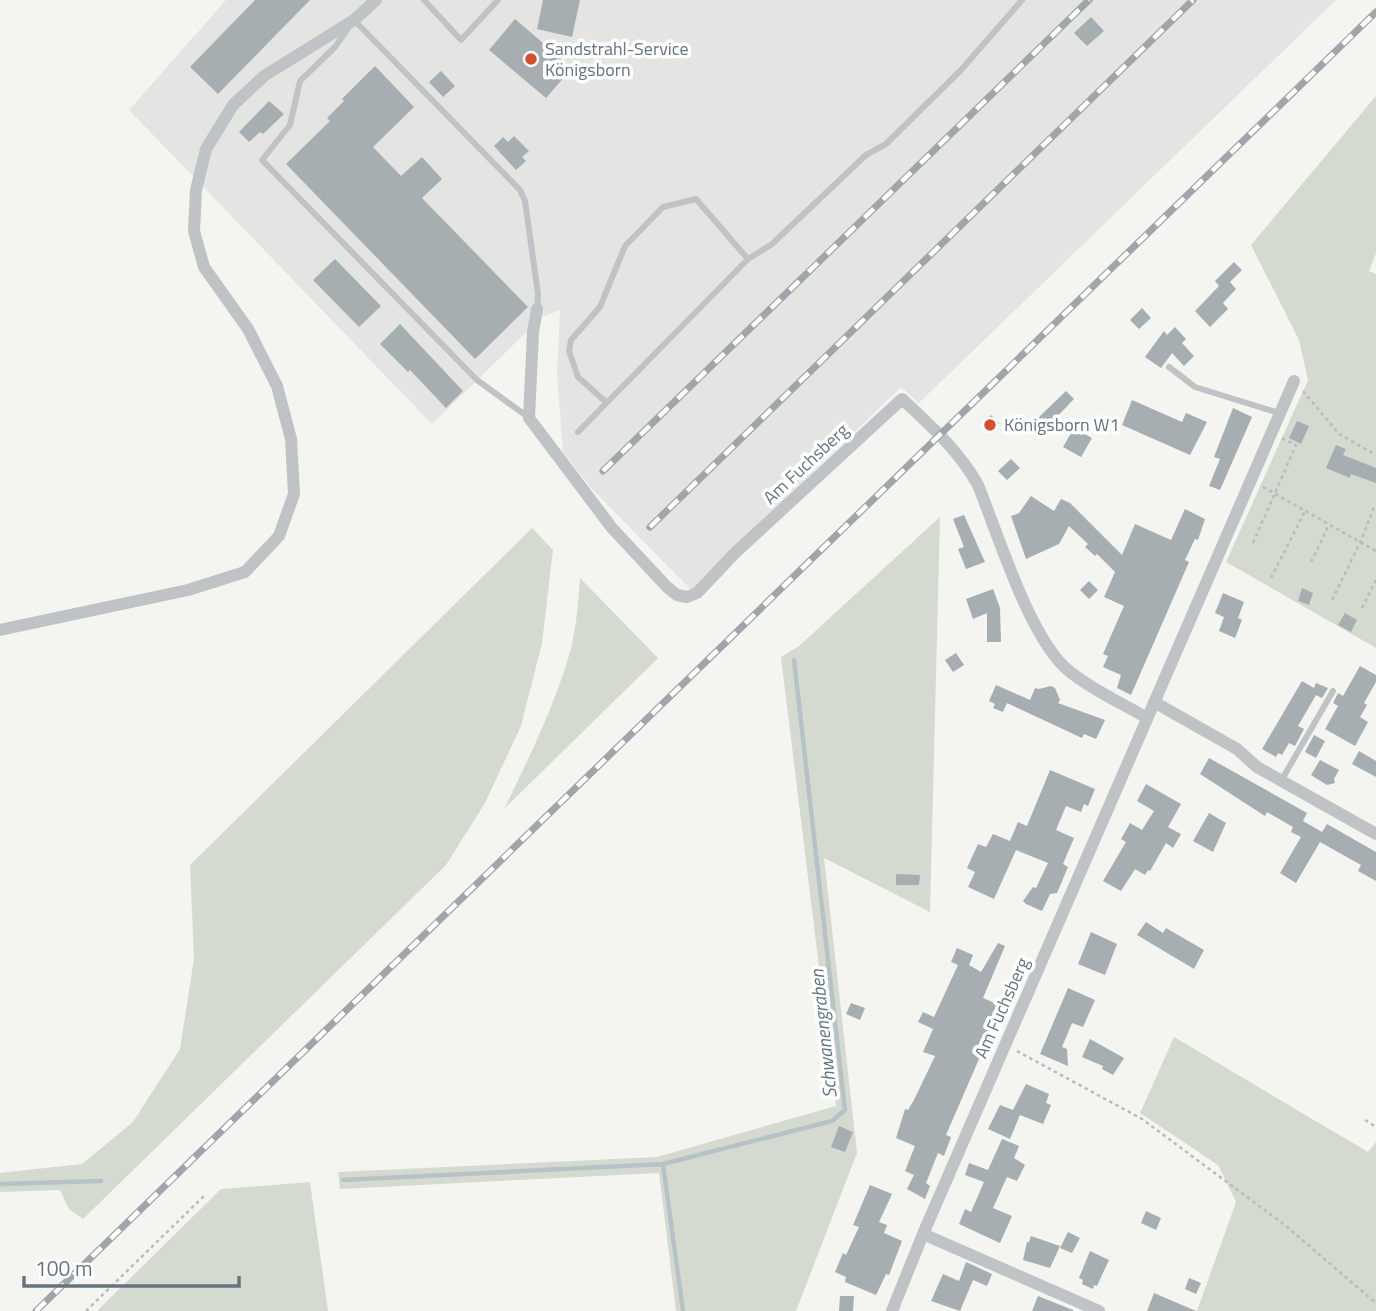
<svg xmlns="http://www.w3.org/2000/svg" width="1376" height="1311" viewBox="0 0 1376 1311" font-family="'Titillium Web',sans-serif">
	<rect width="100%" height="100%" fill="#f4f4f0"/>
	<path fill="#e4e5e3" d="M 226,0 L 1336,0 L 919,403 L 901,387 L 691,590 L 591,488 L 563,452 L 557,375 L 560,310 L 542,317 L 432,424 L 129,110 Z"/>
	<path fill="#d5dad1" d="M 1376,96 L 1376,253 L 1369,271 L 1376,274 L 1376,648 L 1226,562 L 1308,380 L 1299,340 L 1251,245 Z
		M 940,517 L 930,912 L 824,858 L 857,1153 L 796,1311 L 676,1311 L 659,1173 L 340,1189 L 338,1172 L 657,1157 L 836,1106 L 781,657 L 799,646 Z
		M 532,528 L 553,550 L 542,643 L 521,726 L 485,803 L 446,865 L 83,1219 L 69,1209 L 60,1190 L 0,1192 L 0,1173 L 82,1164 L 133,1122 L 180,1049 L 194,959 L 190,865 Z
		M 580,578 L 658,658 L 504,809 C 528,760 552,711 568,659 C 576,633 578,605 580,578 Z
		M 1174,1037 L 1368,1152 L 1376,1142 L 1376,1311 L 1197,1311 L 1236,1202 L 1218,1165 L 1140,1113 Z
		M 310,1182 L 328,1311 L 97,1311 L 221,1189 Z"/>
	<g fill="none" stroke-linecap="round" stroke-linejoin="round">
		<path stroke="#b7c2c6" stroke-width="4.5" d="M 343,1180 L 663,1164
			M 0,1184 L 101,1181
			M 683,1311 L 663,1164 L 832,1121 L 845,1110 L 794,660"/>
	</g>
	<path fill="#a6aeb2" d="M 255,0 L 310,0 L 218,94 L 190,67 Z
		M 543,0 L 580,0 L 572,37 L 537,29 Z
		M 1091,17 L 1104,31 L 1087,46 L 1074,33 Z
		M 515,19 L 572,68 L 546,98 L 489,50 Z
		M 375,66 L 414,107 L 373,147 L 401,176 L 422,157 L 442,179 L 422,198 L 528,307 L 475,359 L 286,164 L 330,121 L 327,118 L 344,101 L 342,99 Z
		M 441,71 L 455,86 L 443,97 L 429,82 Z
		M 269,101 L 284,114 L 263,134 L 260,132 L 249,142 L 239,132 Z
		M 514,136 L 529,151 L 522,157 L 526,161 L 516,170 L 494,146 L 503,137 L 508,142 Z
		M 335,259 L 381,306 L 359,327 L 313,280 Z
		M 1234,262 L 1242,270 L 1230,282 L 1236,289 L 1223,303 L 1228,309 L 1210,327 L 1195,311 L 1219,286 L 1215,281 Z
		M 1142,308 L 1151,318 L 1139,329 L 1130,320 Z
		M 400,324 L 463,391 L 446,408 L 410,370 L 408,372 L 380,344 Z
		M 1175,327 L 1186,339 L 1182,343 L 1194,356 L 1184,366 L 1172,353 L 1161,368 L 1145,357 L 1164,331 L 1167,335 Z
		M 1066,391 L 1074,399 L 1047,427 L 1038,418 Z
		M 1132,400 L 1182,422 L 1186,413 L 1207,422 L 1190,455 L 1122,425 Z
		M 1233,408 L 1252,417 L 1220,490 L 1209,486 L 1220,459 L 1214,457 Z
		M 991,415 L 999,423 L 990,433 L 982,425 Z
		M 1297,421 L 1309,426 L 1301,444 L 1289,438 Z
		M 1074,428 L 1092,438 L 1081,457 L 1063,447 Z
		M 1336,445 L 1346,449 L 1343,455 L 1376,468 L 1376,483 L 1351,474 L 1350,478 L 1326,468 Z
		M 1011,459 L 1020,468 L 1007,480 L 998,471 Z
		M 1031,496 L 1054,511 L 1061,499 L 1070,503 L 1122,555 L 1135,524 L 1171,540 L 1185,509 L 1205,519 L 1198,540 L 1195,539 L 1185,560 L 1189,562 L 1131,695 L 1117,688 L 1121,675 L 1103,667 L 1108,656 L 1103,654 L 1124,606 L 1104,597 L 1115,572 L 1097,554 L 1095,556 L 1085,547 L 1088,544 L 1069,526 L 1059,544 L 1026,559 L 1011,516 L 1019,513 Z
		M 964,515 L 985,562 L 966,569 L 958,549 L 964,547 L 953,519 Z
		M 1089,581 L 1098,590 L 1089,599 L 1080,590 Z
		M 1302,588 L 1313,593 L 1309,605 L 1298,601 Z
		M 993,589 L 1000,608 L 1001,642 L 987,642 L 987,613 L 973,619 L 966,599 Z
		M 1223,593 L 1244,602 L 1238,618 L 1242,620 L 1235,638 L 1219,631 L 1224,617 L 1215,613 Z
		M 1345,613 L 1357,620 L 1351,632 L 1338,625 Z
		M 956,653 L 964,665 L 953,672 L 945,660 Z
		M 1360,666 L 1376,675 L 1376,682 L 1364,703 L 1367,705 L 1360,717 L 1368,722 L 1355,746 L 1325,729 L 1338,706 L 1333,703 L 1338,693 L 1343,696 Z
		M 1302,681 L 1314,688 L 1316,683 L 1328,688 L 1322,698 L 1316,695 L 1298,726 L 1304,729 L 1295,746 L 1289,743 L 1282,755 L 1278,753 L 1276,757 L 1262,749 Z
		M 996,685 L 1030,700 L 1035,688 L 1039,689 L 1051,686 L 1055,688 L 1060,700 L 1058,703 L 1105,720 L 1096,739 L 1084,734 L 1082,738 L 1007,703 L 1003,712 L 993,708 L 995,704 L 989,701 Z
		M 1314,735 L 1325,741 L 1316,758 L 1305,752 Z
		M 1359,751 L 1376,761 L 1376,777 L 1352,764 Z
		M 1209,758 L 1307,813 L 1303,821 L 1322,832 L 1327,824 L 1376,852 L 1376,881 L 1358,871 L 1361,865 L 1320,842 L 1296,883 L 1280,873 L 1301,837 L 1291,832 L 1293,827 L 1267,812 L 1265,816 L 1200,774 Z
		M 1320,760 L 1339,770 L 1334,779 L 1335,783 L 1327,785 L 1311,775 Z
		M 1050,770 L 1095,789 L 1088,806 L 1084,804 L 1081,812 L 1066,806 L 1056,830 L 1074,838 L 1063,864 L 1068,867 L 1057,893 L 1050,894 L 1042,911 L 1026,904 L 1023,901 L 1033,887 L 1036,888 L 1048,863 L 1016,850 L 994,899 L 968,887 L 975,872 L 967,868 L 978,844 L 986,847 L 993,834 L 1010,841 L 1018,822 L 1027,826 Z
		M 1146,784 L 1181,804 L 1168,827 L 1181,834 L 1173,848 L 1166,843 L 1150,871 L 1148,870 L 1145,875 L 1135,869 L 1121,891 L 1103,881 L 1126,842 L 1121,839 L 1130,823 L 1142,830 L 1154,811 L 1137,801 Z
		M 1209,813 L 1226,823 L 1213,852 L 1193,841 Z
		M 896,874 L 920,875 L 919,885 L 896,885 Z
		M 1146,922 L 1163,933 L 1166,928 L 1204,950 L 1194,969 L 1137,935 Z
		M 1091,932 L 1117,944 L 1105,975 L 1078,964 Z
		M 998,943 L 1005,946 L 983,998 L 1002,1006 L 946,1135 L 951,1137 L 944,1156 L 938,1153 L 926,1183 L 930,1186 L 925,1199 L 907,1189 L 914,1175 L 905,1171 L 915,1146 L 896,1138 L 905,1109 L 908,1110 L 914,1100 L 935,1056 L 923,1052 L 933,1029 L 918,1022 L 923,1012 L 934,1017 L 958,965 L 951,962 L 957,948 L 973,955 L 969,965 L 981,972 Z
		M 1068,988 L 1095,1000 L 1083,1027 L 1072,1023 L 1062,1047 L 1067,1049 L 1068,1066 L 1040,1054 Z
		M 851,1003 L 865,1008 L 860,1020 L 846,1014 Z
		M 1090,1039 L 1124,1058 L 1113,1075 L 1102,1069 L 1103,1066 L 1082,1057 Z
		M 1026,1084 L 1049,1094 L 1046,1103 L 1051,1105 L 1043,1124 L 1020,1115 L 1010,1139 L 988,1129 L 1000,1105 L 1013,1110 Z
		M 839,1126 L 853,1132 L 845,1152 L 831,1147 Z
		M 1002,1139 L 1019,1146 L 1014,1158 L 1025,1165 L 1017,1181 L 1007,1177 L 993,1208 L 1012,1216 L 1000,1243 L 959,1224 L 965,1209 L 971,1212 L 984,1182 L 965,1175 L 969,1163 L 988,1170 Z
		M 870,1185 L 892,1194 L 879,1222 L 887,1225 L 884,1233 L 902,1241 L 889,1275 L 886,1274 L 876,1295 L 845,1282 L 846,1277 L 835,1272 L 843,1253 L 846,1255 L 859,1227 L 853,1225 Z
		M 1146,1211 L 1161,1218 L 1156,1230 L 1141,1223 Z
		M 1068,1232 L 1080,1238 L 1072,1253 L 1060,1248 Z
		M 1031,1236 L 1060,1246 L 1050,1268 L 1023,1260 L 1027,1242 L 1029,1242 Z
		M 1090,1251 L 1109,1260 L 1097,1286 L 1094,1285 L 1093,1289 L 1082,1284 L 1083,1280 L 1079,1278 Z
		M 966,1262 L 992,1274 L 987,1286 L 973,1280 L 960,1311 L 931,1301 L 943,1274 L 959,1281 Z
		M 1189,1278 L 1201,1283 L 1196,1294 L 1185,1289 Z
		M 1154,1293 L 1196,1311 L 1147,1311 Z
		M 840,1296 L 854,1296 L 853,1311 L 839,1311 Z
		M 1038,1296 L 1073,1310 L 1073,1311 L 1032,1311 Z"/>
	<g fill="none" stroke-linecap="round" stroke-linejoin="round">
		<path stroke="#b9bbbd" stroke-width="2.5" stroke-dasharray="3.5 3.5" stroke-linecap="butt" d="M 1303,391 L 1339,434 L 1376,455
			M 1263,487 L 1376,551
			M 1253,543 L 1296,445 L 1281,438
			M 1311,562 L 1329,525
			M 1271,578 L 1305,511
			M 1332,600 L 1360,543 L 1374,507
			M 1362,608 L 1376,580
			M 1017,1051 L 1142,1119 L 1286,1226 L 1376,1303
			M 1365,1120 L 1376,1127
			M 86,1311 L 204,1196"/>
		<path stroke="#bfc3c6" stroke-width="6" d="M 424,0 L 461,40 L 498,0
			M 354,20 L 520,190 L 525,201 L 538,294 L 537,309
			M 348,28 L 335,47 L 300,81 L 290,125 L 262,160 L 477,380 L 528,417
			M 1169,367 L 1195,387 L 1279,413
			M 606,402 L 578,377 L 569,351 L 571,340 L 600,307 L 625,246 L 663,207 L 696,199 L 748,259
			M 578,432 L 748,259 L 772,244 L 866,155 L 886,144 L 961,70 L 1022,0
			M 1281,781 L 1333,691"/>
		<path stroke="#bfc3c6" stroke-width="12" d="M 537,309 L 533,332 L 529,418 L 612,528 L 667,587 L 677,595 L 687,597 L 697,593 L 735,553 L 902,399 C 931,426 959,451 978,485 C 998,534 1030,640 1069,671 C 1092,690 1122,703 1147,718
			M 0,630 L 188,590 L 245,572 L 279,536 L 294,494 L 291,439 L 277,386 L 248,329 L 204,267 L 194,231 L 196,190 L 206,149 L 233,105 L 264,76 L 354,20 L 376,0
			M 1154,702 L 1237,749 L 1257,767 L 1376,834
			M 923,1234 L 1099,1311
			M 892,1311 L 923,1234 L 1294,381"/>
		<g stroke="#9fa5a9" stroke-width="7">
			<path id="rail" d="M 603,471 L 1089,0
				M 650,527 L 1193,0
				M 36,1311 L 1376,12"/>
		</g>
		<use href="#rail" stroke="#fff" stroke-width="4.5" stroke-dasharray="13" stroke-linecap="butt"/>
	</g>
	<g fill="#d64e2d" stroke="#fff" stroke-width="2.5">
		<circle cx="531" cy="59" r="7"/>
		<circle cx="990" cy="425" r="7"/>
	</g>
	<g text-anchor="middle" stroke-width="7" stroke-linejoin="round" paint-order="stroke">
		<g font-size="18" fill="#65747f" stroke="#fff" text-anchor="start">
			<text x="545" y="55">Sandstrahl-Service<tspan x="545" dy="21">Königsborn</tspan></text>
			<text x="1004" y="431">Königsborn W1</text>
		</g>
		<g font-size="18" fill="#65747f" stroke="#fff">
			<text transform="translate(806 464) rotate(-43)" y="6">Am Fuchsberg</text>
			<text transform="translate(1002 1008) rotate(-66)" y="6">Am Fuchsberg</text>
		</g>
		<g font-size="19" font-style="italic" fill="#60767d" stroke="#fff">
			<text transform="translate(823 1034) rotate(-96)" y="7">Schwanengraben</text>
		</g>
	</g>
	<path d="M24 1276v10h215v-10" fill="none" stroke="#65747f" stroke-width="3.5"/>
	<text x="35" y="1276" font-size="21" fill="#65747f" stroke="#ffffff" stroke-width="5" paint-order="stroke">100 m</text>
</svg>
